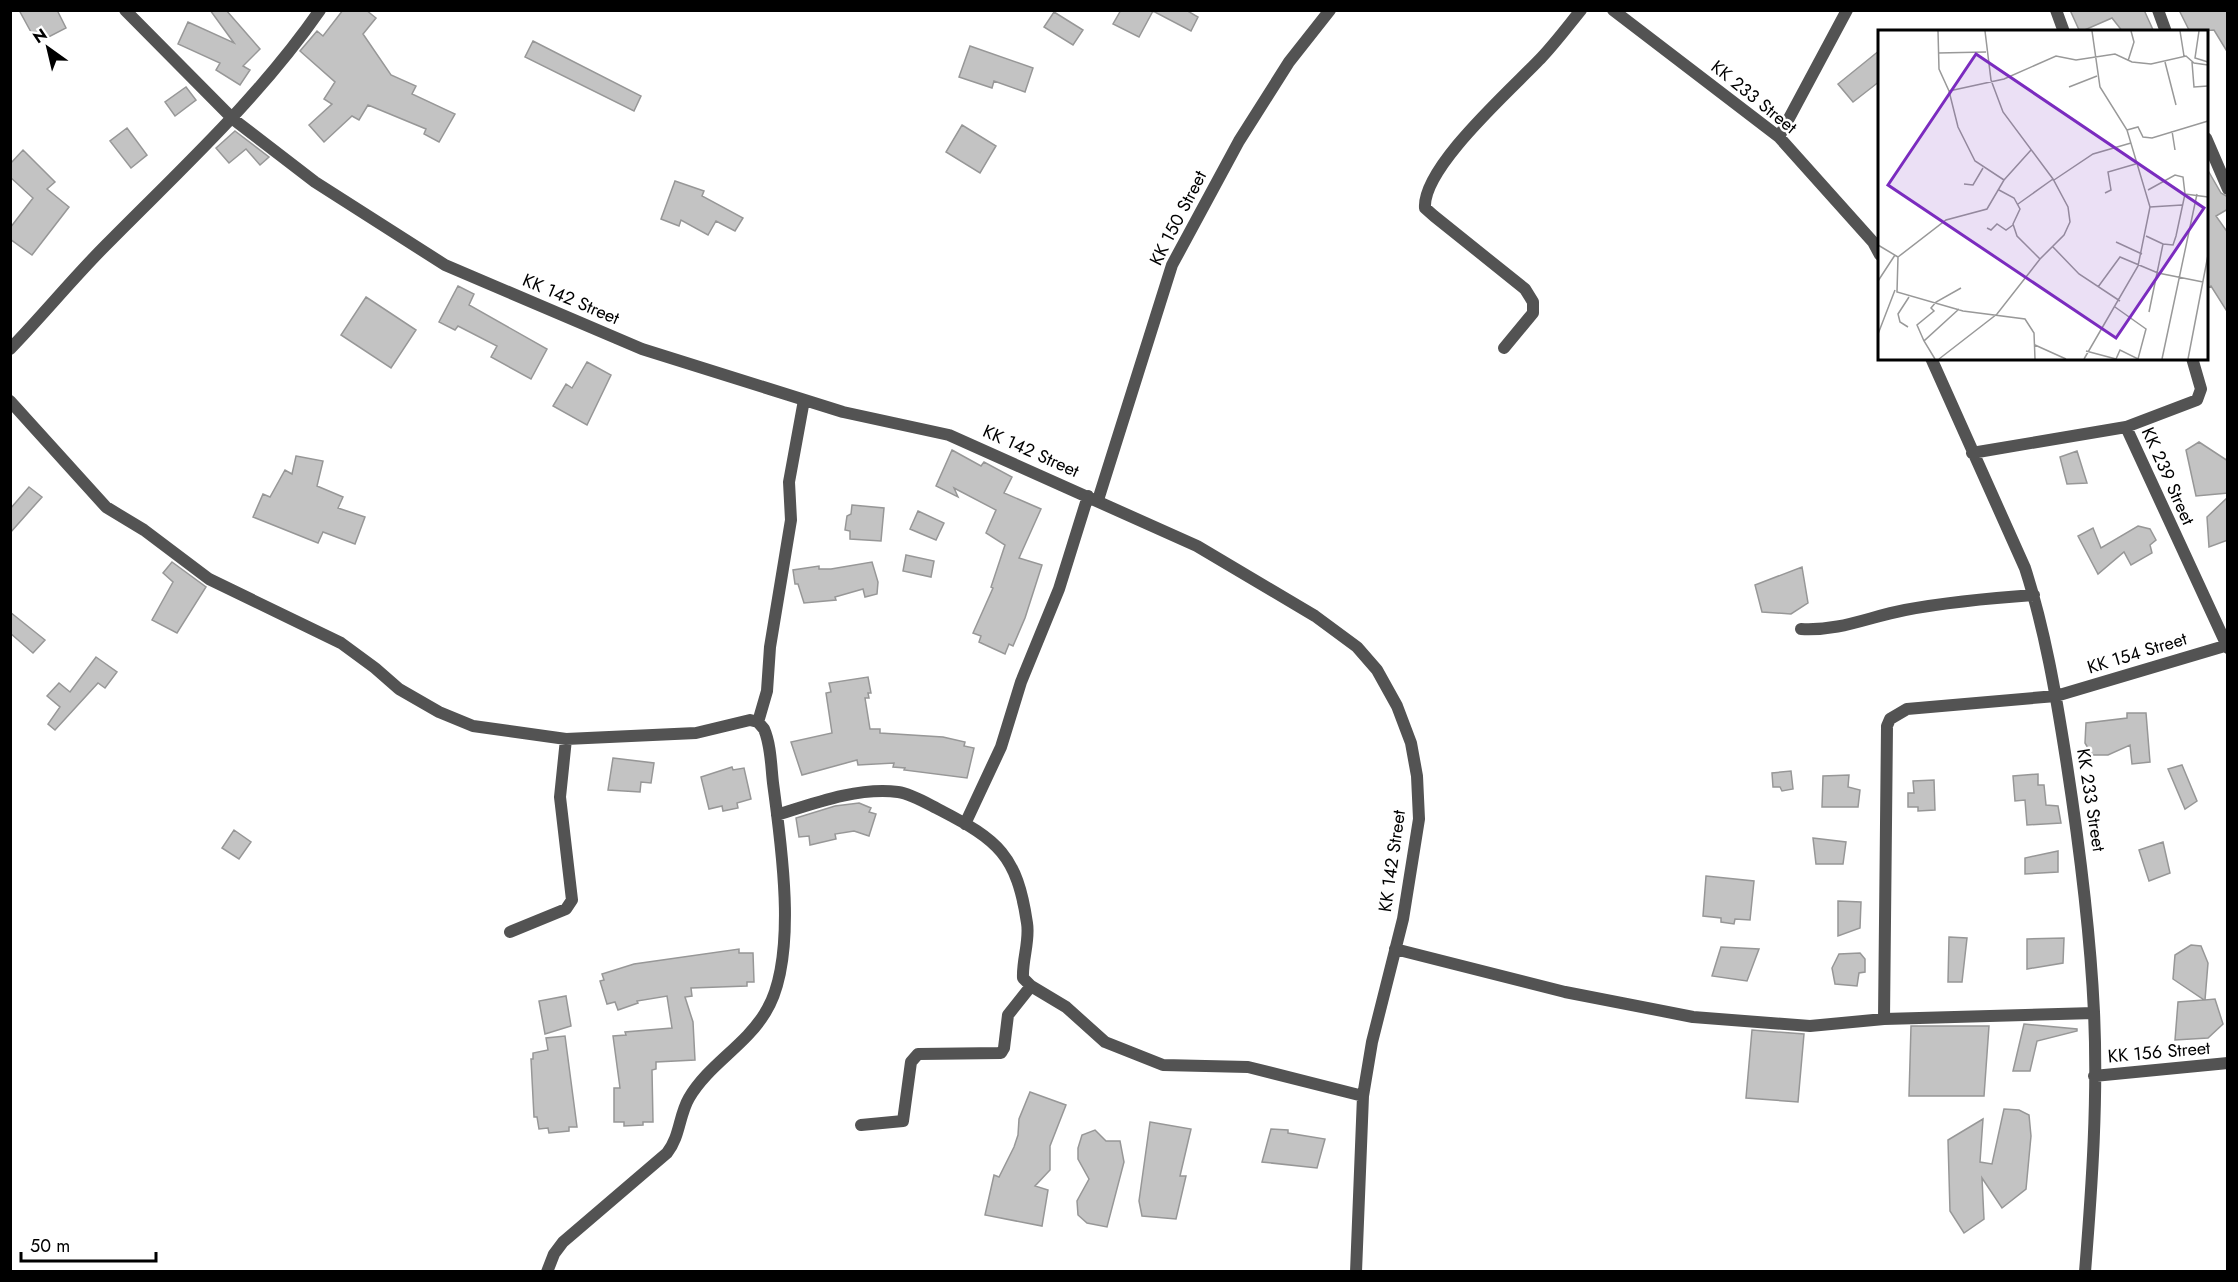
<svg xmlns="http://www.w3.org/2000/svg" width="2238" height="1282" viewBox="0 0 2238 1282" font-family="Jost,sans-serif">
	<rect width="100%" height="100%" fill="#fff"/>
	<path fill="#c3c3c3" stroke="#979797" stroke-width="1.5" d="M 19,10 L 57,10 L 66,28 L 37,43 Z
		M 210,10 L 226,10 L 260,49 L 243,66 L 250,70 L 240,85 L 216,70 L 220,63 L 178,44 L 188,22 L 234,43 Z
		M 343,10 L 366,10 L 376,18 L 363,34 L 391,75 L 416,86 L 412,94 L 455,114 L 439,142 L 424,134 L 426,129 L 368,105 L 359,120 L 352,116 L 324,142 L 309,125 L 332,104 L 324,99 L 335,82 L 300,51 L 317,31 L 323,36 Z
		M 1121,10 L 1186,10 L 1198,17 L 1191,31 L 1153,11 L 1139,37 L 1113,24 Z
		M 2070,10 L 2144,10 L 2154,32 L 2123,32 L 2112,18 L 2080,32 Z
		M 2179,10 L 2228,10 L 2228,53 L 2214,30 L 2190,32 Z
		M 1054,12 L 1083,30 L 1073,45 L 1044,27 Z
		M 533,41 L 641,96 L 634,111 L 525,57 Z
		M 970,46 L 1033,68 L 1025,92 L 994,81 L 992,88 L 959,77 Z
		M 1880,50 L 1880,81 L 1853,102 L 1838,84 Z
		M 186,87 L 196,100 L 175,116 L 165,102 Z
		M 962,125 L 996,146 L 980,173 L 946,152 Z
		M 127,128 L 147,155 L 131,168 L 110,141 Z
		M 235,131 L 269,157 L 260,165 L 246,149 L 229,163 L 216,148 Z
		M 23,150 L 55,182 L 47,189 L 69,207 L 32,255 L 10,239 L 10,228 L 33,198 L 10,177 L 10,164 Z
		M 2206,167 L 2221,193 L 2228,197 L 2228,209 L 2216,216 L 2228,233 L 2228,313 L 2211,286 L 2206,289 Z
		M 675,181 L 704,191 L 702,196 L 743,218 L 735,231 L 716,221 L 708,235 L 681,220 L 679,226 L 661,219 Z
		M 458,286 L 474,294 L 469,305 L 547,349 L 531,379 L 491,357 L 497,346 L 458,326 L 455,330 L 439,322 Z
		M 366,297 L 416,330 L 391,368 L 341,335 Z
		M 587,362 L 611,375 L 587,425 L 553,406 L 566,384 L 572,388 Z
		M 2199,442 L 2228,461 L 2228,493 L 2196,496 L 2186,450 Z
		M 952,450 L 981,466 L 984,462 L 1012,477 L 1004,493 L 1041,509 L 1019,558 L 1042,565 L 1025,618 L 1013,646 L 1009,644 L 1005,654 L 979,642 L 981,636 L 973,633 L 993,588 L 991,587 L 1005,545 L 986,533 L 996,510 L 954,488 L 958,497 L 936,486 Z
		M 2077,451 L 2087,483 L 2067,484 L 2060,457 Z
		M 296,456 L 323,461 L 317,486 L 343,497 L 338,508 L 365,517 L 355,544 L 323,532 L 318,543 L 253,517 L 263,494 L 270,497 L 285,470 L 292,474 Z
		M 29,487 L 42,497 L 10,533 L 10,509 Z
		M 2228,497 L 2228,540 L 2209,547 L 2207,517 Z
		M 852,505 L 884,508 L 881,541 L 850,539 L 850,531 L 845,530 L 847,516 L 851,514 Z
		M 918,511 L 944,523 L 936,540 L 910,529 Z
		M 2138,526 L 2150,529 L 2156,540 L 2150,545 L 2152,553 L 2131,565 L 2124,552 L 2098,574 L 2078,536 L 2093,528 L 2101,548 Z
		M 906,555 L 934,561 L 931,577 L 903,571 Z
		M 172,562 L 206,587 L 177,633 L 152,620 L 173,582 L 163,573 Z
		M 872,562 L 878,582 L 877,594 L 865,597 L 863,589 L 835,597 L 836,600 L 804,603 L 798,584 L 795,584 L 793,570 L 819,566 L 819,569 L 831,569 Z
		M 1802,567 L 1808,603 L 1791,614 L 1762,612 L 1755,585 Z
		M 10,612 L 45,640 L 33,653 L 10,633 Z
		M 96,657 L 117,672 L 105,688 L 98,683 L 55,730 L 48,724 L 60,707 L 47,696 L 59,683 L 70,692 Z
		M 868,677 L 871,693 L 868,693 L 869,698 L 865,698 L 870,729 L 880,729 L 880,733 L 943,737 L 965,742 L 964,746 L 974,748 L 967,778 L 904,770 L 905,768 L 893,767 L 894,763 L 858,765 L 857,760 L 802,775 L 791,742 L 832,733 L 826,693 L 831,692 L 829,683 Z
		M 2127,713 L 2146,713 L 2150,762 L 2132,764 L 2130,745 L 2108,755 L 2092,755 L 2085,743 L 2086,723 L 2127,718 Z
		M 613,758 L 654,763 L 651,783 L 641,782 L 640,792 L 608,790 Z
		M 2182,765 L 2197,801 L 2185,809 L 2168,769 Z
		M 732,767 L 733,770 L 744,768 L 751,799 L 737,803 L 738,808 L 723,811 L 722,806 L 709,809 L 701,777 Z
		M 1791,771 L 1793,789 L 1782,791 L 1780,787 L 1773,787 L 1772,773 Z
		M 2038,774 L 2038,785 L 2044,785 L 2046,805 L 2058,806 L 2061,823 L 2027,825 L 2025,800 L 2015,801 L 2013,776 Z
		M 1849,775 L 1848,787 L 1860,790 L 1858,807 L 1822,807 L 1823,776 Z
		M 1934,780 L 1935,810 L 1918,811 L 1918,807 L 1908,807 L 1908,793 L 1914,793 L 1913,781 Z
		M 859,803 L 871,808 L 869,812 L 876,814 L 869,836 L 854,831 L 835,834 L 836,839 L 810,845 L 809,836 L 799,837 L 796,818 L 835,806 Z
		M 234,830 L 251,842 L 239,859 L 222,848 Z
		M 1813,838 L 1846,842 L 1843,864 L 1816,864 Z
		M 2163,842 L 2170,873 L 2149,881 L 2139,850 Z
		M 2058,851 L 2058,872 L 2025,874 L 2025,858 Z
		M 1706,876 L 1754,881 L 1750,920 L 1735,919 L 1734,924 L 1721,922 L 1721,918 L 1703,916 Z
		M 1838,901 L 1861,902 L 1860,928 L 1838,936 Z
		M 1949,937 L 1967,938 L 1962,982 L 1948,982 Z
		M 2064,938 L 2063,963 L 2027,969 L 2027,939 Z
		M 2191,945 L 2201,946 L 2208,963 L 2205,1000 L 2215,999 L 2223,1024 L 2208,1038 L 2175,1040 L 2178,1002 L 2204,1000 L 2173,979 L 2175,955 Z
		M 1721,947 L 1759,949 L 1747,981 L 1712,976 Z
		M 739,949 L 739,953 L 753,953 L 754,982 L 747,982 L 747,986 L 691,988 L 692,996 L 685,997 L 693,1022 L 695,1060 L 656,1062 L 656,1069 L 652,1070 L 653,1122 L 643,1122 L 643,1125 L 624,1126 L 624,1122 L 614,1122 L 614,1088 L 620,1088 L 613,1036 L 626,1035 L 625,1032 L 672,1028 L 667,996 L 637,1001 L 638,1003 L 618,1010 L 615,1002 L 607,1004 L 600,981 L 604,980 L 602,974 L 634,964 Z
		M 1860,953 L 1865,959 L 1865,972 L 1859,973 L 1857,986 L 1835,984 L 1832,968 L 1839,954 Z
		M 566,996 L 571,1026 L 545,1034 L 539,1001 Z
		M 2024,1024 L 2077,1029 L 2077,1031 L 2037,1041 L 2030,1071 L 2013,1071 Z
		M 1911,1026 L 1989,1026 L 1984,1096 L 1909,1096 Z
		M 1752,1030 L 1804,1034 L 1798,1102 L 1746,1098 Z
		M 565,1036 L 577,1127 L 569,1127 L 569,1131 L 549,1133 L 548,1128 L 539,1129 L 537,1117 L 534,1117 L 531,1059 L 533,1059 L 533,1053 L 548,1050 L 546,1038 Z
		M 1030,1092 L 1066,1105 L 1050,1146 L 1050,1170 L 1035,1186 L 1048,1190 L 1042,1226 L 985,1215 L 994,1175 L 999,1177 L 1014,1147 L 1018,1135 L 1019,1119 Z
		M 2004,1109 L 2019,1110 L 2029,1115 L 2031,1136 L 2026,1189 L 2002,1208 L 1982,1178 L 1984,1219 L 1964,1233 L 1950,1211 L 1948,1140 L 1983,1119 L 1980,1162 L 1992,1164 Z
		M 1150,1122 L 1191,1129 L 1180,1176 L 1186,1176 L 1176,1219 L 1142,1216 L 1139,1201 Z
		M 1271,1129 L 1288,1130 L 1288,1133 L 1325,1139 L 1317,1168 L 1262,1162 Z
		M 1095,1130 L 1106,1141 L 1120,1141 L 1124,1162 L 1107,1227 L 1087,1223 L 1078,1215 L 1077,1201 L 1089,1179 L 1078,1159 L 1078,1148 L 1082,1135 Z"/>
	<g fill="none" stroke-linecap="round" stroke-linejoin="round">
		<path stroke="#535353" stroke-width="12" d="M 125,10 L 233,119 L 315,182 L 445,265 L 642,349 L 843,412 L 949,435 L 1197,546 L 1315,616 L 1357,647 L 1377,670 L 1397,706 L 1411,743 L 1417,776 L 1419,819 L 1403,919 L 1372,1042 L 1363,1096 L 1356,1272
			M 1613,10 L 1779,137 L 1873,242 L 1880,255
			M 2056,10 L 2064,32
			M 2158,10 L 2166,32
			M 1779,137 L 1847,10
			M 2206,138 L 2228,189
			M 1504,348 L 1533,313 L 1533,302 L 1525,289 L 1434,216 L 1425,208 C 1422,167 1514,87 1542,57 C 1556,42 1568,26 1581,10
			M 10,349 C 43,315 73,278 106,245 C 181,169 259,98 320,10
			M 1931,358 L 2025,568 C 2045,630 2056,695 2066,759 C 2079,843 2090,927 2094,1012 C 2098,1099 2092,1185 2085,1272
			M 10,401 L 106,507 L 144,530 L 209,579 L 341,643 L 375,668 L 399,689 L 439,712 L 473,726 L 566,739 L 696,733 L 750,720 L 758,722 L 764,729 C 771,745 771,766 773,783 C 781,844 799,960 765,1013 C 745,1046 708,1065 689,1098 C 679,1115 680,1137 667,1153 L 563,1242 L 554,1254 L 547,1272
			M 2126,427 L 2197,400 L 2201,389 L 2192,358
			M 1972,453 L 2126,427 L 2228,648
			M 1098,500 L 1172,265 L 1239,141 L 1289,62 L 1330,10
			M 1801,629 C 1841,631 1868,617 1905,610 C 1948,602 1991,598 2034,595
			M 758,722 L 767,691 L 770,647 L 791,520 L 789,482 L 804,400
			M 777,815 C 815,803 858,787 898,792 C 912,794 928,804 940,810 C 998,840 1017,855 1027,923 C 1030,941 1022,960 1023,978 L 1031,986 L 1066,1007 L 1105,1042 L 1163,1065 L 1248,1067 L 1363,1096
			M 965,824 L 1001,747 L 1021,682 L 1059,589 L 1088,496
			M 510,932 L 566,909 L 572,900 L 560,797 L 566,739
			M 1395,949 L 1565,992 L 1693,1017 L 1810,1026 L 1884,1019 L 2094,1013
			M 1884,1019 L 1887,726 L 1890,719 L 1907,709 L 2056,696 L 2228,645
			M 2094,1076 L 2228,1063
			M 861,1125 L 903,1121 L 911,1062 L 918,1054 L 1001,1053 L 1004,1048 L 1008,1015 L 1031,986"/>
	</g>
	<g text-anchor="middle" stroke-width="5" stroke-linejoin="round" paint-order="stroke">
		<g font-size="18" fill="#000" stroke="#fff">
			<text transform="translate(1754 97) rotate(39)" y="6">KK 233 Street</text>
			<text transform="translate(1178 218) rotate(-63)" y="6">KK 150 Street</text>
			<text transform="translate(571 299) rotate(23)" y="6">KK 142 Street</text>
			<text transform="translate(1031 451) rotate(24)" y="6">KK 142 Street</text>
			<text transform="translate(2168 476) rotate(66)" y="6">KK 239 Street</text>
			<text transform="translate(2137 653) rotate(-17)" y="6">KK 154 Street</text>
			<text transform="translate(2091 800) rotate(81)" y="6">KK 233 Street</text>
			<text transform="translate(1392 861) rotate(-82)" y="6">KK 142 Street</text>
			<text transform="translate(2159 1052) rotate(-5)" y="6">KK 156 Street</text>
		</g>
	</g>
	<g transform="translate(1878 30)">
		<rect width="330" height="330" fill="#fff"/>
		<path fill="none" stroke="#999" stroke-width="1.5" d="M 60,1 L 61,39 L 71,61 L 80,97 L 97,131 L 126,150M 302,1 L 306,26M 321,1 L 317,28 L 330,32M 60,23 L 108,22M 250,31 L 256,12 L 253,1M 287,32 L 298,75M 314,32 L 316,57 L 330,56M 191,57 L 219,46M 71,61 L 126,49 L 178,26 L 198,30 L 237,24 L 254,32 L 273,34 L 308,26 L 316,33 L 330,35M 249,100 L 260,97 L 265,107 L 274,108 L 330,91M 294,101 L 297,120M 176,150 L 215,124 L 253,113M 86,154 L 95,155 L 105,138M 121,160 L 136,168 L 142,179 L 135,194 L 139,206 L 162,229M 270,160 L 297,145 L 305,147 L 307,164 L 298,206 L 295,215 L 285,214M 227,163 L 233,160 L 230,142 L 261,133M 307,164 L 330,167M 140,174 L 175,149M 272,177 L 304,175M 109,198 L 113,200 L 119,194 L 128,200 L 135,195M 268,206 L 285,214 L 271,282M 238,212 L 264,224M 0,215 L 20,227 L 19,262 L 85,281 L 147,289 L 156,303 L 157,329M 175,217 L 201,244 L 242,271M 20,227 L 68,190 L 109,179 L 126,150 L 153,120M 0,251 L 17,225M 220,257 L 242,227 L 280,243 L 325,252M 237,277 L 268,299 L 260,329 L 242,320 L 238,329M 30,297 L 22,292 L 20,284 L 31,267M 0,304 L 17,260M 46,311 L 39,295 L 56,281 L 53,278 L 58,272 L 83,258M 157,315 L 188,329M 208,321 L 238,329M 57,329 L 46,311 L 81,279M 61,329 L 119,284 L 162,229 L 186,205 L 192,192 L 190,177 L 175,149 L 125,82 L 113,50 L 107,1M 206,329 L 260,236 L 272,177 L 249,100 L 222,57 L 214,1M 284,329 L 319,164M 310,329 L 330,225"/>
		<path fill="#7b2cbf" fill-opacity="0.15" stroke="#7b2cbf" stroke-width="3" d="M 98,24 L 326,178 L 238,308 L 10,155 Z"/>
		<rect width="330" height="330" fill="none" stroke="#000" stroke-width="3"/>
	</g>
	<rect width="2238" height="1282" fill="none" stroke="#000000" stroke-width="24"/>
	<g transform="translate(48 48) rotate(326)" stroke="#ffffff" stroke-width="4.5" paint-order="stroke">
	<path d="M0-4.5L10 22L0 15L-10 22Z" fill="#000000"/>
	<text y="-9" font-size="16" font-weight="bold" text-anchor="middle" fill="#000000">N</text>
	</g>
	<path d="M21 1252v9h135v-9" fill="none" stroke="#000000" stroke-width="3"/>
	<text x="30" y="1252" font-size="18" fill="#000000" stroke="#ffffff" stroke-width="4.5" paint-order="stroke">50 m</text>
</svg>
